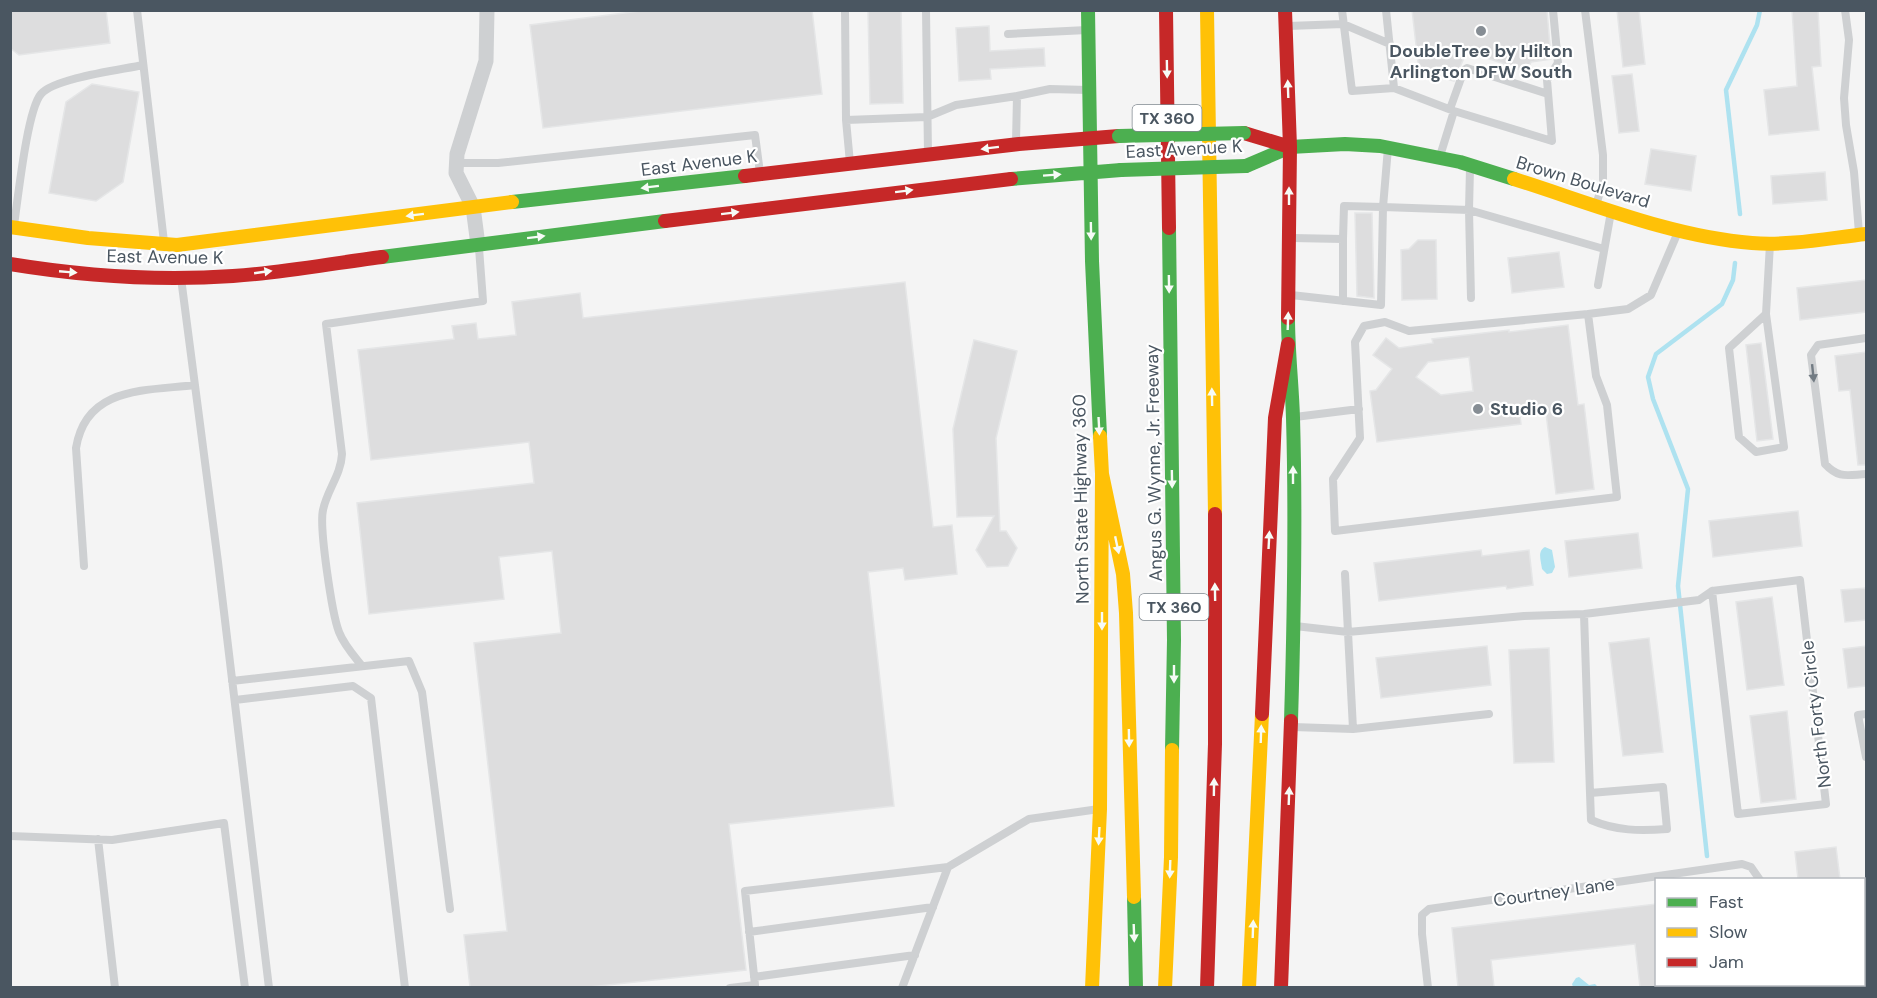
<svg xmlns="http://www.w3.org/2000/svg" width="1877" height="998" viewBox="0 0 1877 998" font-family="'DM Sans',sans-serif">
	<rect width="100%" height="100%" fill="#f4f4f4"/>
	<path fill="#aee2f0" d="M 1545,547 L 1552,550 L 1555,567 L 1552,573 L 1547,574 L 1542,569 C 1541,561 1537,551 1545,547 Z
		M 1579,977 L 1589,985 L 1595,984 L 1598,987 L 1573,987 L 1572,984 L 1576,978 Z"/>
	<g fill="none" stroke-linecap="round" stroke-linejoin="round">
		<path stroke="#aee2f0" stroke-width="4.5" d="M 1740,214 L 1726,90 L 1757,25 L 1760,10
			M 1707,856 L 1678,586 L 1688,489 L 1653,399 L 1648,377 L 1656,354 L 1722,304 L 1733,280 L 1735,263
			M 1737,984 L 1738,988"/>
	</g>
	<path fill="#ddddde" stroke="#e5e6e7" stroke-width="1.5" fill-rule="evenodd" d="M 10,10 L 106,10 L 110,43 L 19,55 L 10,48 Z
		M 648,10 L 812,10 L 822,94 L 543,128 L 530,25 Z
		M 868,10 L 901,10 L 903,103 L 870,104 Z
		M 1412,10 L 1547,10 L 1551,59 L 1531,62 L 1527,72 L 1467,51 L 1454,81 L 1419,71 Z
		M 1617,10 L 1639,10 L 1645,64 L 1623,67 Z
		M 1792,10 L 1818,10 L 1821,66 L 1812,67 L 1819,130 L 1769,135 L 1764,90 L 1797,86 Z
		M 989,26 L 990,51 L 1044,48 L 1045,66 L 990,69 L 991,79 L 959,81 L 956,28 Z
		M 1632,74 L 1639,131 L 1619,133 L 1612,76 Z
		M 92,84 L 139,92 L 123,182 L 96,201 L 49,193 L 66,102 Z
		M 1651,149 L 1696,156 L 1691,191 L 1645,184 Z
		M 1825,172 L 1827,200 L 1773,204 L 1771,176 Z
		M 1355,213 L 1372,213 L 1374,298 L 1357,296 Z
		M 1418,240 L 1436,240 L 1437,299 L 1402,300 L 1401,250 L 1409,249 Z
		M 1559,252 L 1564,287 L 1512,293 L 1508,258 Z
		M 1866,280 L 1866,312 L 1800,320 L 1797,288 Z
		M 905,282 L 933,527 L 952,525 L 957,574 L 905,580 L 903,568 L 868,572 L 894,806 L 729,824 L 746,970 L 589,987 L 470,987 L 464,935 L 507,931 L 474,643 L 561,633 L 552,551 L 499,557 L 504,599 L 369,614 L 357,503 L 534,483 L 529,442 L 371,460 L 358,350 L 454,339 L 452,326 L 476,323 L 478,339 L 516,335 L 512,302 L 580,293 L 583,318 Z
		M 1568,325 L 1578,405 L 1584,404 L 1594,489 L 1556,494 L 1546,413 L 1520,416 L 1521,424 L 1377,442 L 1370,391 L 1376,390 L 1392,369 L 1373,355 L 1386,338 L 1399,348 L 1433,343 L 1432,339 L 1509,330 L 1509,332 ZM 1469,357 L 1473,391 L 1441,395 L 1416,377 L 1428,362 Z
		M 974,340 L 1017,351 L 996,438 L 1000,531 L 1006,531 L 1017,548 L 1008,566 L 987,567 L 976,550 L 994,516 L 957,517 L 953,429 Z
		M 1761,343 L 1773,439 L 1757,441 L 1746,345 Z
		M 1866,352 L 1866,465 L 1858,465 L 1850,390 L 1839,391 L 1835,356 Z
		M 1798,511 L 1802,546 L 1713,557 L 1709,521 Z
		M 1638,533 L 1642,568 L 1569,577 L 1565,541 Z
		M 1481,550 L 1482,556 L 1529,550 L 1533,585 L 1507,589 L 1506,586 L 1379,601 L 1374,563 Z
		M 1866,588 L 1866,620 L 1845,622 L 1841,590 Z
		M 1772,597 L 1784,685 L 1747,690 L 1736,602 Z
		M 1649,638 L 1663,752 L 1623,756 L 1609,643 Z
		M 1487,646 L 1491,685 L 1381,698 L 1376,658 Z
		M 1866,646 L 1866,686 L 1848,688 L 1843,649 Z
		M 1549,648 L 1554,762 L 1514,763 L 1509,650 Z
		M 1787,711 L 1796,799 L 1761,803 L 1750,716 Z
		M 1836,847 L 1840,879 L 1798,879 L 1795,852 Z
		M 1656,904 L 1656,987 L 1640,987 L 1635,944 L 1491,960 L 1494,987 L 1458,987 L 1452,928 Z"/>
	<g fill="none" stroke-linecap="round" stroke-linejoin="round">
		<path stroke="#ced0d2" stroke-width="8" d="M 137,10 L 164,242
			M 845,10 L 846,120
			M 926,10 L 928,154
			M 1342,10 L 1352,91 L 1394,88
			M 1386,10 L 1394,88 L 1454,111 L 1552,141 L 1547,80 L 1558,63 L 1553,10
			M 1585,10 L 1603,155 L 1603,182 L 1597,202
			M 1845,10 L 1849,40 L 1844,98 L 1846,125 L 1854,172 L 1859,233
			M 1288,26 L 1343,24 L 1390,44
			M 1008,34 L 1087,30
			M 1450,109 L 1464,70 L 1467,68 L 1548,94
			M 1016,142 L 1017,96 L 1050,89 L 1088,90
			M 1440,156 L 1454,111
			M 456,163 L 498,163 L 755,135 L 760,173
			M 850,163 L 846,120 L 927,117 L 956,105 L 1017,96
			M 1470,168 L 1469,210 L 1471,298
			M 14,225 C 18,199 27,110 41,94 C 55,78 120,70 143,65
			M 1292,238 L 1343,239 L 1343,301
			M 1343,239 L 1344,206 L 1383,207 L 1388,148
			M 181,278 L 218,562 L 269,988
			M 1598,285 L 1611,212
			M 1291,295 L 1381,305 L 1383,207 L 1469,210 L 1604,249
			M 1588,314 L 1596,376 L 1607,405 L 1617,497 L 1335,531 L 1333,479 L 1360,438 L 1355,342 L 1364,326 L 1385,322 L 1409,331 Z
			M 1588,314 L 1628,309 L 1651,295 L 1678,232
			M 1766,314 L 1784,447 L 1756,452 L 1739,437 L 1729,348 L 1766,314 L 1770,244
			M 1866,338 L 1818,345 L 1811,355 L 1825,464 C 1839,479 1847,475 1866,474
			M 1295,417 L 1359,409
			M 84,566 L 76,448 C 86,386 145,391 195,385
			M 1345,574 L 1353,729
			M 1800,580 L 1826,804 L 1738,814 L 1712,591 Z
			M 1584,614 L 1590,793 L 1591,820 C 1616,831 1640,831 1667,829 L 1663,787 L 1590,793
			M 1295,626 L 1348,632 L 1524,616 L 1584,614 L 1699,600 L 1712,591
			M 362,666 C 354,656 344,645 339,632 C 332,614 319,527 323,510 C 327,490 341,475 342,454 L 326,324 L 483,301 L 479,248
			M 232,681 L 409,661 L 422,692 L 450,909
			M 235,700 L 353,686 L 371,698 L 405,988
			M 1866,714 L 1858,715 L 1866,757
			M 1293,727 L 1353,729 L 1489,714
			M 10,836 L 112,840 L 224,823 L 245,988
			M 98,839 L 115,988
			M 749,932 L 933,907
			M 754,977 L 915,955
			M 1704,984 L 1704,988
			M 1776,984 L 1776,988
			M 730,988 L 755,985 L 745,891 L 948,867 L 1029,819 L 1099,809
			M 902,988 L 948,867
			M 1428,988 L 1422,934 L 1422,915 L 1429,909 L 1742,864 L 1751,867 L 1760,880"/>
		<path stroke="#ced0d2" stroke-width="15" d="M 478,245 L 473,207 L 456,173 L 457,154 L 486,61 L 487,10"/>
		<path stroke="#4caf50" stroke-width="14" d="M 1088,10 L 1092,261 L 1100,436
			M 1246,166 L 1290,147 L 1345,144 L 1380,146 L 1460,162 L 1514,179
			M 1011,179 L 1121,170
			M 512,202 L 745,176
			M 1169,228 L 1174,640 L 1172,750
			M 382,257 L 665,221
			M 1288,318 C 1288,351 1292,385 1293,418 C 1296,519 1294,621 1291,721
			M 1134,897 L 1136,988"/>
		<path stroke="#ffc107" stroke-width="14" d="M 1207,10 L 1215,514
			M 1514,179 C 1590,203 1673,237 1752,243 C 1790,246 1829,238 1866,234
			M 10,227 L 88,238 L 177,245 L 512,202
			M 1102,474 L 1123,574 L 1126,613 L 1134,897
			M 1092,988 L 1100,809 L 1102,474 L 1100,436
			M 1165,988 L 1171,857 L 1172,750
			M 1249,988 L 1262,714"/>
		<path stroke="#c62828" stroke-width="14" d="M 1166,10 L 1169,228
			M 1285,10 L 1290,147 L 1288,318
			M 1244,133 L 1290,147
			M 745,176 L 1019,144 L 1119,136
			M 665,221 L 1011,179
			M 10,264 C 83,276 159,281 233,276 C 283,273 333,263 382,257
			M 1262,714 L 1275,418 L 1288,344
			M 1207,988 L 1215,744 L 1215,514
			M 1281,988 L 1291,721"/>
		<path stroke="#4caf50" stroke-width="14" d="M 1119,136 L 1244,133
			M 1121,170 L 1246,166"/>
	</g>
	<defs><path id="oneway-solid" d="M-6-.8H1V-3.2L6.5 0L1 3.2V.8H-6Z" transform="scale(1.5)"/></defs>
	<g fill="#f6fbf6">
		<use href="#oneway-solid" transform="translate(1167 69) rotate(89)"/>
		<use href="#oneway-solid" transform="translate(1288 89) rotate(-92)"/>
		<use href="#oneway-solid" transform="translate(990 148) rotate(173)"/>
		<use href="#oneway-solid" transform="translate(1052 175) rotate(-4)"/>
		<use href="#oneway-solid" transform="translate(650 187) rotate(173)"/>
		<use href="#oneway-solid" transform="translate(904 191) rotate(-7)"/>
		<use href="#oneway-solid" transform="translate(1289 196) rotate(-90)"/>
		<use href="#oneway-solid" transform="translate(730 213) rotate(-7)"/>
		<use href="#oneway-solid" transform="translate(415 215) rotate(173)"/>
		<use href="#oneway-solid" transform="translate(1091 231) rotate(89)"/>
		<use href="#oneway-solid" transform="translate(536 237) rotate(-7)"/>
		<use href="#oneway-solid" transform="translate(68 272) rotate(5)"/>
		<use href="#oneway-solid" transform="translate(263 272) rotate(-8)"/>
		<use href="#oneway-solid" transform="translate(1169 284) rotate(89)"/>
		<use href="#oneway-solid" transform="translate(1288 321) rotate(-88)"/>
		<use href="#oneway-solid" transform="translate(1212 397) rotate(-91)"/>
		<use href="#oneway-solid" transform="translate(1099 426) rotate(87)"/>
		<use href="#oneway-solid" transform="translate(1293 475) rotate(-90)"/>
		<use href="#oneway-solid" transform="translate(1172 479) rotate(89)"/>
		<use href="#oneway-solid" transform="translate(1269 540) rotate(-87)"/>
		<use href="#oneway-solid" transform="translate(1117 545) rotate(78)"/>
		<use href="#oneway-solid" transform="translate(1215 592) rotate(-91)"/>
		<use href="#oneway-solid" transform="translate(1102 621) rotate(90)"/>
		<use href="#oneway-solid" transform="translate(1174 674) rotate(90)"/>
		<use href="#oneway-solid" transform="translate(1261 734) rotate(-88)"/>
		<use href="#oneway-solid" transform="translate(1129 738) rotate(89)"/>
		<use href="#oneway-solid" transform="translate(1214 787) rotate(-89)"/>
		<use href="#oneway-solid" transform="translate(1289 796) rotate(-88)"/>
		<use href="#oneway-solid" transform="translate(1099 836) rotate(93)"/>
		<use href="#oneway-solid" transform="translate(1170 869) rotate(92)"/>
		<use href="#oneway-solid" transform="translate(1253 929) rotate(-88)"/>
		<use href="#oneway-solid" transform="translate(1134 933) rotate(88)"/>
	</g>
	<use fill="#727b83" href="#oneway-solid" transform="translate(1813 373) rotate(84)"/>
	<g fill="#868d94" stroke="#fff" stroke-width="2">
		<circle cx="1481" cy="31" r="6"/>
		<circle cx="1478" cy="409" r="6"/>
	</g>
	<g text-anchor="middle" stroke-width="4.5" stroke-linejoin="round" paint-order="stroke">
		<g fill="#fff" stroke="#808990" stroke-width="1.5">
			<rect x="1132.5" y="105" width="69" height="26" rx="4.5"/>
			<rect x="1139.5" y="594" width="69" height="26" rx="4.5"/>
		</g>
		<g font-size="16" font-weight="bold" fill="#4a5661">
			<text x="1167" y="124">TX 360</text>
			<text x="1174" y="613">TX 360</text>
		</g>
		<g font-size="18" font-weight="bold" fill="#4a5661" stroke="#fff">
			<text x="1481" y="57">DoubleTree by Hilton<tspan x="1481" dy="21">Arlington DFW South</tspan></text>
			<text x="1490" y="415" text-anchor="start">Studio 6</text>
		</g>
		<g font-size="18" fill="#4a5661" stroke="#fff">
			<text transform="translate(1184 149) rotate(-3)" y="6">East Avenue K</text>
			<text transform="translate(699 163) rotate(-7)" y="6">East Avenue K</text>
			<text transform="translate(1583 182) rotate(17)" y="6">Brown Boulevard</text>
			<text transform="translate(165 257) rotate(1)" y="6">East Avenue K</text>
			<text transform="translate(1154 463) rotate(-91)" y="6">Angus G. Wynne, Jr. Freeway</text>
			<text transform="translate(1081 499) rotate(-91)" y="6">North State Highway 360</text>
			<text transform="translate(1816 714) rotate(-97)" y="6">North Forty Circle</text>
			<text transform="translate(1554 892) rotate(-8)" y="6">Courtney Lane</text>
		</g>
	</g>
	<rect width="1877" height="998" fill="none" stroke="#4a5661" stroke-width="24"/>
	<rect x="1655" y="878" width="210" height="108" fill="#ffffff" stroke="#b7bbc0" stroke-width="1.5"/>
	<rect x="1667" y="898" width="30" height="9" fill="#4caf50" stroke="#b7bbc0" stroke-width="1.5"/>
	<text x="1709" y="908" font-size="18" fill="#4a5661">Fast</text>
	<rect x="1667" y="928" width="30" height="9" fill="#ffc107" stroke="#b7bbc0" stroke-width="1.5"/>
	<text x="1709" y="938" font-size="18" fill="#4a5661">Slow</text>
	<rect x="1667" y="958" width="30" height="9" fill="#c62828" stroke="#b7bbc0" stroke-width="1.5"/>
	<text x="1709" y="968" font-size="18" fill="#4a5661">Jam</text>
</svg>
